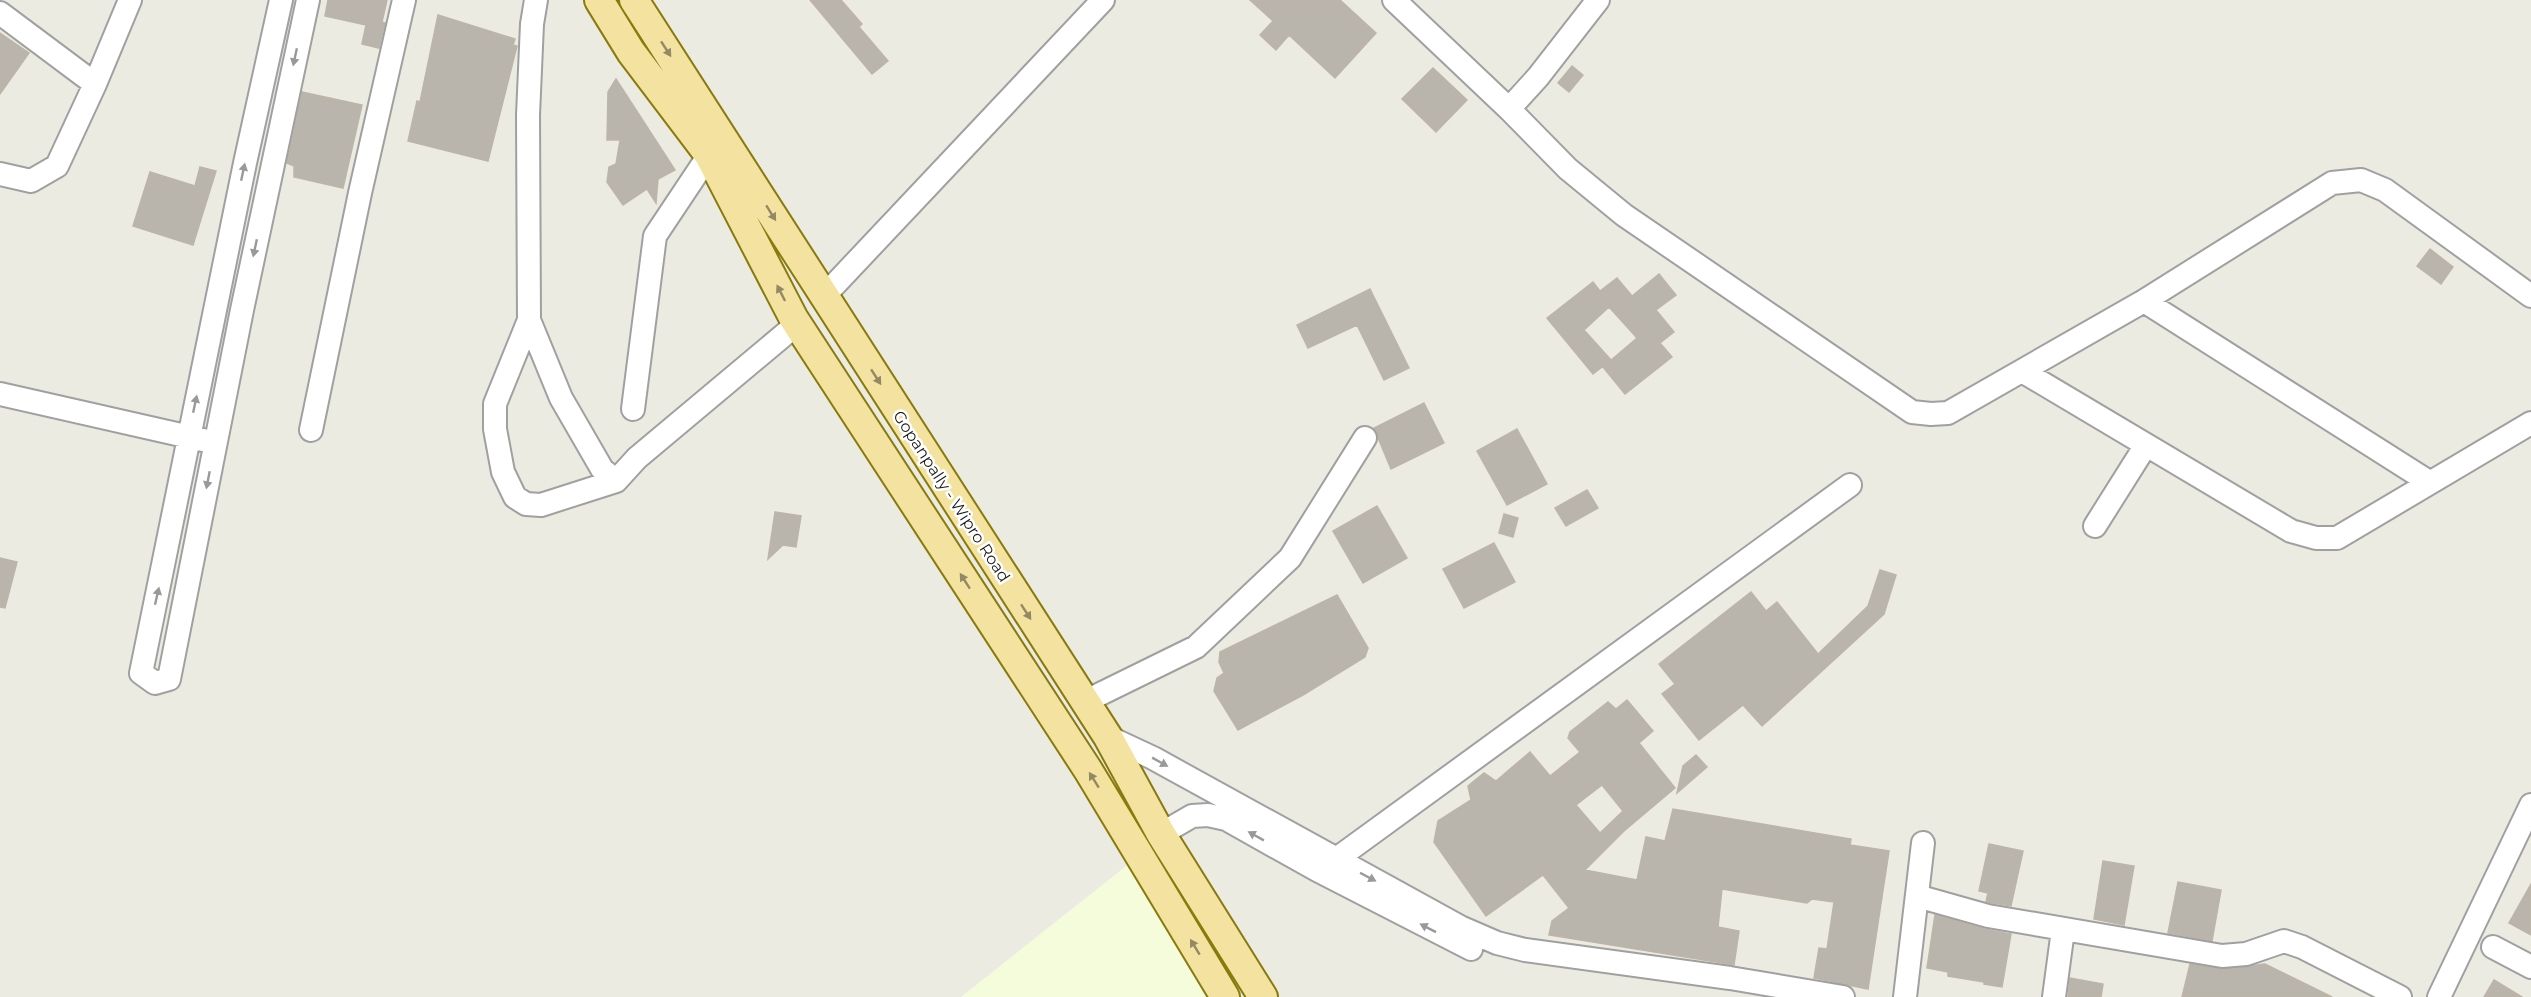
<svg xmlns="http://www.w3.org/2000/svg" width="2531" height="997" viewBox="0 0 2531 997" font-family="Montserrat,sans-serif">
	<rect width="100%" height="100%" fill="#ecebe2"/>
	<path fill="#f5fcdb" d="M 1140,855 L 1225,997 L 961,997 Z"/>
	<path fill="#b9b4ac" stroke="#bdb5a6" stroke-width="1.5" fill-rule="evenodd" d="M 328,0 L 387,0 L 382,22 L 385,23 L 379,48 L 362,44 L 366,25 L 325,16 Z
		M 810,0 L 841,0 L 862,24 L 859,27 L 888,61 L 872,74 Z
		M 1250,0 L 1340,0 L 1376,33 L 1335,78 L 1289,35 L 1276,50 L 1260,35 L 1273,21 Z
		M 438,15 L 515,39 L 513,45 L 517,46 L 488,161 L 408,141 L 417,101 L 420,102 Z
		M 0,33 L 29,53 L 0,94 Z
		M 1572,66 L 1583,75 L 1569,92 L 1558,83 Z
		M 1433,68 L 1467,100 L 1436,132 L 1402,99 Z
		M 616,79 L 675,170 L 658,179 L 656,203 L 647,189 L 623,205 L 607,182 L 609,167 L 616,164 L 620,140 L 607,140 L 608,92 Z
		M 302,92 L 362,105 L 343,188 L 294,177 L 294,166 L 287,163 Z
		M 200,167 L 216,171 L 193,245 L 133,226 L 150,172 L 195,186 Z
		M 2430,249 L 2453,267 L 2441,284 L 2417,266 Z
		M 1659,274 L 1676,295 L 1656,310 L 1674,332 L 1660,343 L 1672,357 L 1625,394 L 1603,367 L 1637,338 L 1609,307 L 1584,330 L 1611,360 L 1593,374 L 1547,318 L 1593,282 L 1600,291 L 1617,278 L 1632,296 Z
		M 1370,289 L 1409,368 L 1384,380 L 1357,325 L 1308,348 L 1297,325 Z
		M 1424,403 L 1444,443 L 1391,469 L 1374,428 Z
		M 1517,429 L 1547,484 L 1507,505 L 1477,451 Z
		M 1587,490 L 1598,508 L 1566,526 L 1555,508 Z
		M 1377,506 L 1407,558 L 1363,583 L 1333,531 Z
		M 775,512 L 801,516 L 796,547 L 783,545 L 768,559 Z
		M 1504,514 L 1518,518 L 1513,537 L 1499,533 Z
		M 1494,543 L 1515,582 L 1464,608 L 1443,569 Z
		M 0,558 L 17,562 L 5,608 L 0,607 Z
		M 1880,570 L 1896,575 L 1884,614 L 1762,726 L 1743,705 L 1699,740 L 1662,694 L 1675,684 L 1659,664 L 1751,592 L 1766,611 L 1777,602 L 1818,654 L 1868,606 Z
		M 1337,595 L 1368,648 L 1365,657 L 1303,695 L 1238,730 L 1214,691 L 1217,678 L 1224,673 L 1219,662 L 1220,652 Z
		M 1627,700 L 1653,731 L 1639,743 L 1675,788 L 1624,831 L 1585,870 L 1637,880 L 1646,837 L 1665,841 L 1673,809 L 1851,839 L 1850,845 L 1889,851 L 1868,989 L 1814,978 L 1819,948 L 1827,949 L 1834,902 L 1812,899 L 1807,903 L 1722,889 L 1718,927 L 1739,931 L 1734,965 L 1549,935 L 1552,921 L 1569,908 L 1543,875 L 1486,916 L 1434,842 L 1438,821 L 1471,800 L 1468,786 L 1484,773 L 1496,781 L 1530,752 L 1550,776 L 1580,752 L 1568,738 L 1570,732 L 1608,702 L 1616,709 ZM 1602,785 L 1623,811 L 1600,833 L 1576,805 Z
		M 1696,755 L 1707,767 L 1677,793 L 1683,766 Z
		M 1989,844 L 2023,851 L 2011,906 L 1986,902 L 1988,893 L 1979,891 Z
		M 2103,861 L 2134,866 L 2124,925 L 2094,919 Z
		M 2178,882 L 2221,890 L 2212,941 L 2168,933 Z
		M 2531,884 L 2531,935 L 2509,923 Z
		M 1935,915 L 1984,929 L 2011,934 L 2002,987 L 1984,984 L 1984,982 L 1948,976 L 1948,972 L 1927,968 Z
		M 2190,964 L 2223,969 L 2265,964 L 2332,997 L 2182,997 Z
		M 2070,978 L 2103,984 L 2101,997 L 2068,997 Z
		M 2494,980 L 2522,997 L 2484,997 Z"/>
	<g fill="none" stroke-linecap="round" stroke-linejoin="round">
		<g stroke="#a0a0a0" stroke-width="26">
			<path id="minor" d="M 281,0 L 245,163 L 141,673 L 155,683 L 169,679 L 242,310 L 308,0
				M 536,0 L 532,24 L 528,115 L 529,320 L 561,398 L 602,469 L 616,481 L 637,458 L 797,324
				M 1394,0 L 1509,109 L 1568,169 L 1624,215 L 1912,412 L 1931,414 L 1948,413 L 2144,301 L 2332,183 L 2361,180 L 2385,190 L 2531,296
				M 0,13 L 95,84
				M 1509,109 L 1538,77 L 1598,0
				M 0,174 L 31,181 L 57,166 L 95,84 L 130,0
				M 824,296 L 1103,0
				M 2144,301 L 2429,482
				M 529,320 L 495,404 L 495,429 L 503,472 L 515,497 L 526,504 L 541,505 L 616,481
				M 2022,371 L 2291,531 L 2316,538 L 2337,538 L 2531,423
				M 0,394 L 203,440
				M 633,409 L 655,236 L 709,155
				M 311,430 L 360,193 L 404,0
				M 2095,526 L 2146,445
				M 1084,702 L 1196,647 L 1290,558 L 1365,438
				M 1108,737 L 1153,758 L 1460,927 L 1497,943 L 1525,950 L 1730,978 L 1843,997
				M 1161,834 L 1192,816 L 1208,815 L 1226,819 L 1317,870 L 1471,949
				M 1335,860 L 1850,485
				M 1917,896 L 1988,916 L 2222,956 L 2246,954 L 2284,941 L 2302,947 L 2400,997
				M 2493,947 L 2531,967
				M 1905,997 L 1923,843
				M 2054,997 L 2063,930
				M 2439,997 L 2531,805"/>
		</g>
		<g stroke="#887a0b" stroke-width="32">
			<path id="major" d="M 599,0 L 631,52 L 709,155 L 794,319 L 1088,770 L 1225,997
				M 634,0 L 1108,737 L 1161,834 L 1263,997"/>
		</g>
		<use href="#minor" stroke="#fff" stroke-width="22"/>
		<use href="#major" stroke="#f4e2a0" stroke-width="28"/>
	</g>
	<defs><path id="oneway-solid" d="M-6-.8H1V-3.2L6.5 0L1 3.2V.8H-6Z" transform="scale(1.5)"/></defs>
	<g fill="#938965">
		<use href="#oneway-solid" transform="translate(666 49) rotate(57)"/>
		<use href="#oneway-solid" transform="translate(771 213) rotate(58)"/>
		<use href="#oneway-solid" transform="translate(781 293) rotate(-117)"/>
		<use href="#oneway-solid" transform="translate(876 377) rotate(57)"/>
		<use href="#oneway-solid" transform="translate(965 581) rotate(-123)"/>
		<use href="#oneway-solid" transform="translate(1026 612) rotate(57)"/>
		<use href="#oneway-solid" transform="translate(1094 780) rotate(-122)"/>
		<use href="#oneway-solid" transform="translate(1195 947) rotate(-121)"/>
	</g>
	<g fill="#999">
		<use href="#oneway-solid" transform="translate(295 57) rotate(102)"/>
		<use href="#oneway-solid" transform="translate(243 172) rotate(-78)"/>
		<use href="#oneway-solid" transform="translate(255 248) rotate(102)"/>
		<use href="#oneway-solid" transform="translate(195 404) rotate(-78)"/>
		<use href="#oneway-solid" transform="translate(208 480) rotate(101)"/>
		<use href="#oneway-solid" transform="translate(157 596) rotate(-77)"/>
		<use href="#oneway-solid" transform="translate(1160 762) rotate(29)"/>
		<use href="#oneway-solid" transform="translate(1256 836) rotate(-151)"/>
		<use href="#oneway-solid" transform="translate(1368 877) rotate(28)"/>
		<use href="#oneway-solid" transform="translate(1428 928) rotate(-153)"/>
	</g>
	<g text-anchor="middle" stroke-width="5" stroke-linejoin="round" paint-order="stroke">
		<g font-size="16" fill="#1c1c1c" stroke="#fff">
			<text transform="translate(952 496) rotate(57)" y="6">Gopanpally - Wipro Road</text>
		</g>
	</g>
</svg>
